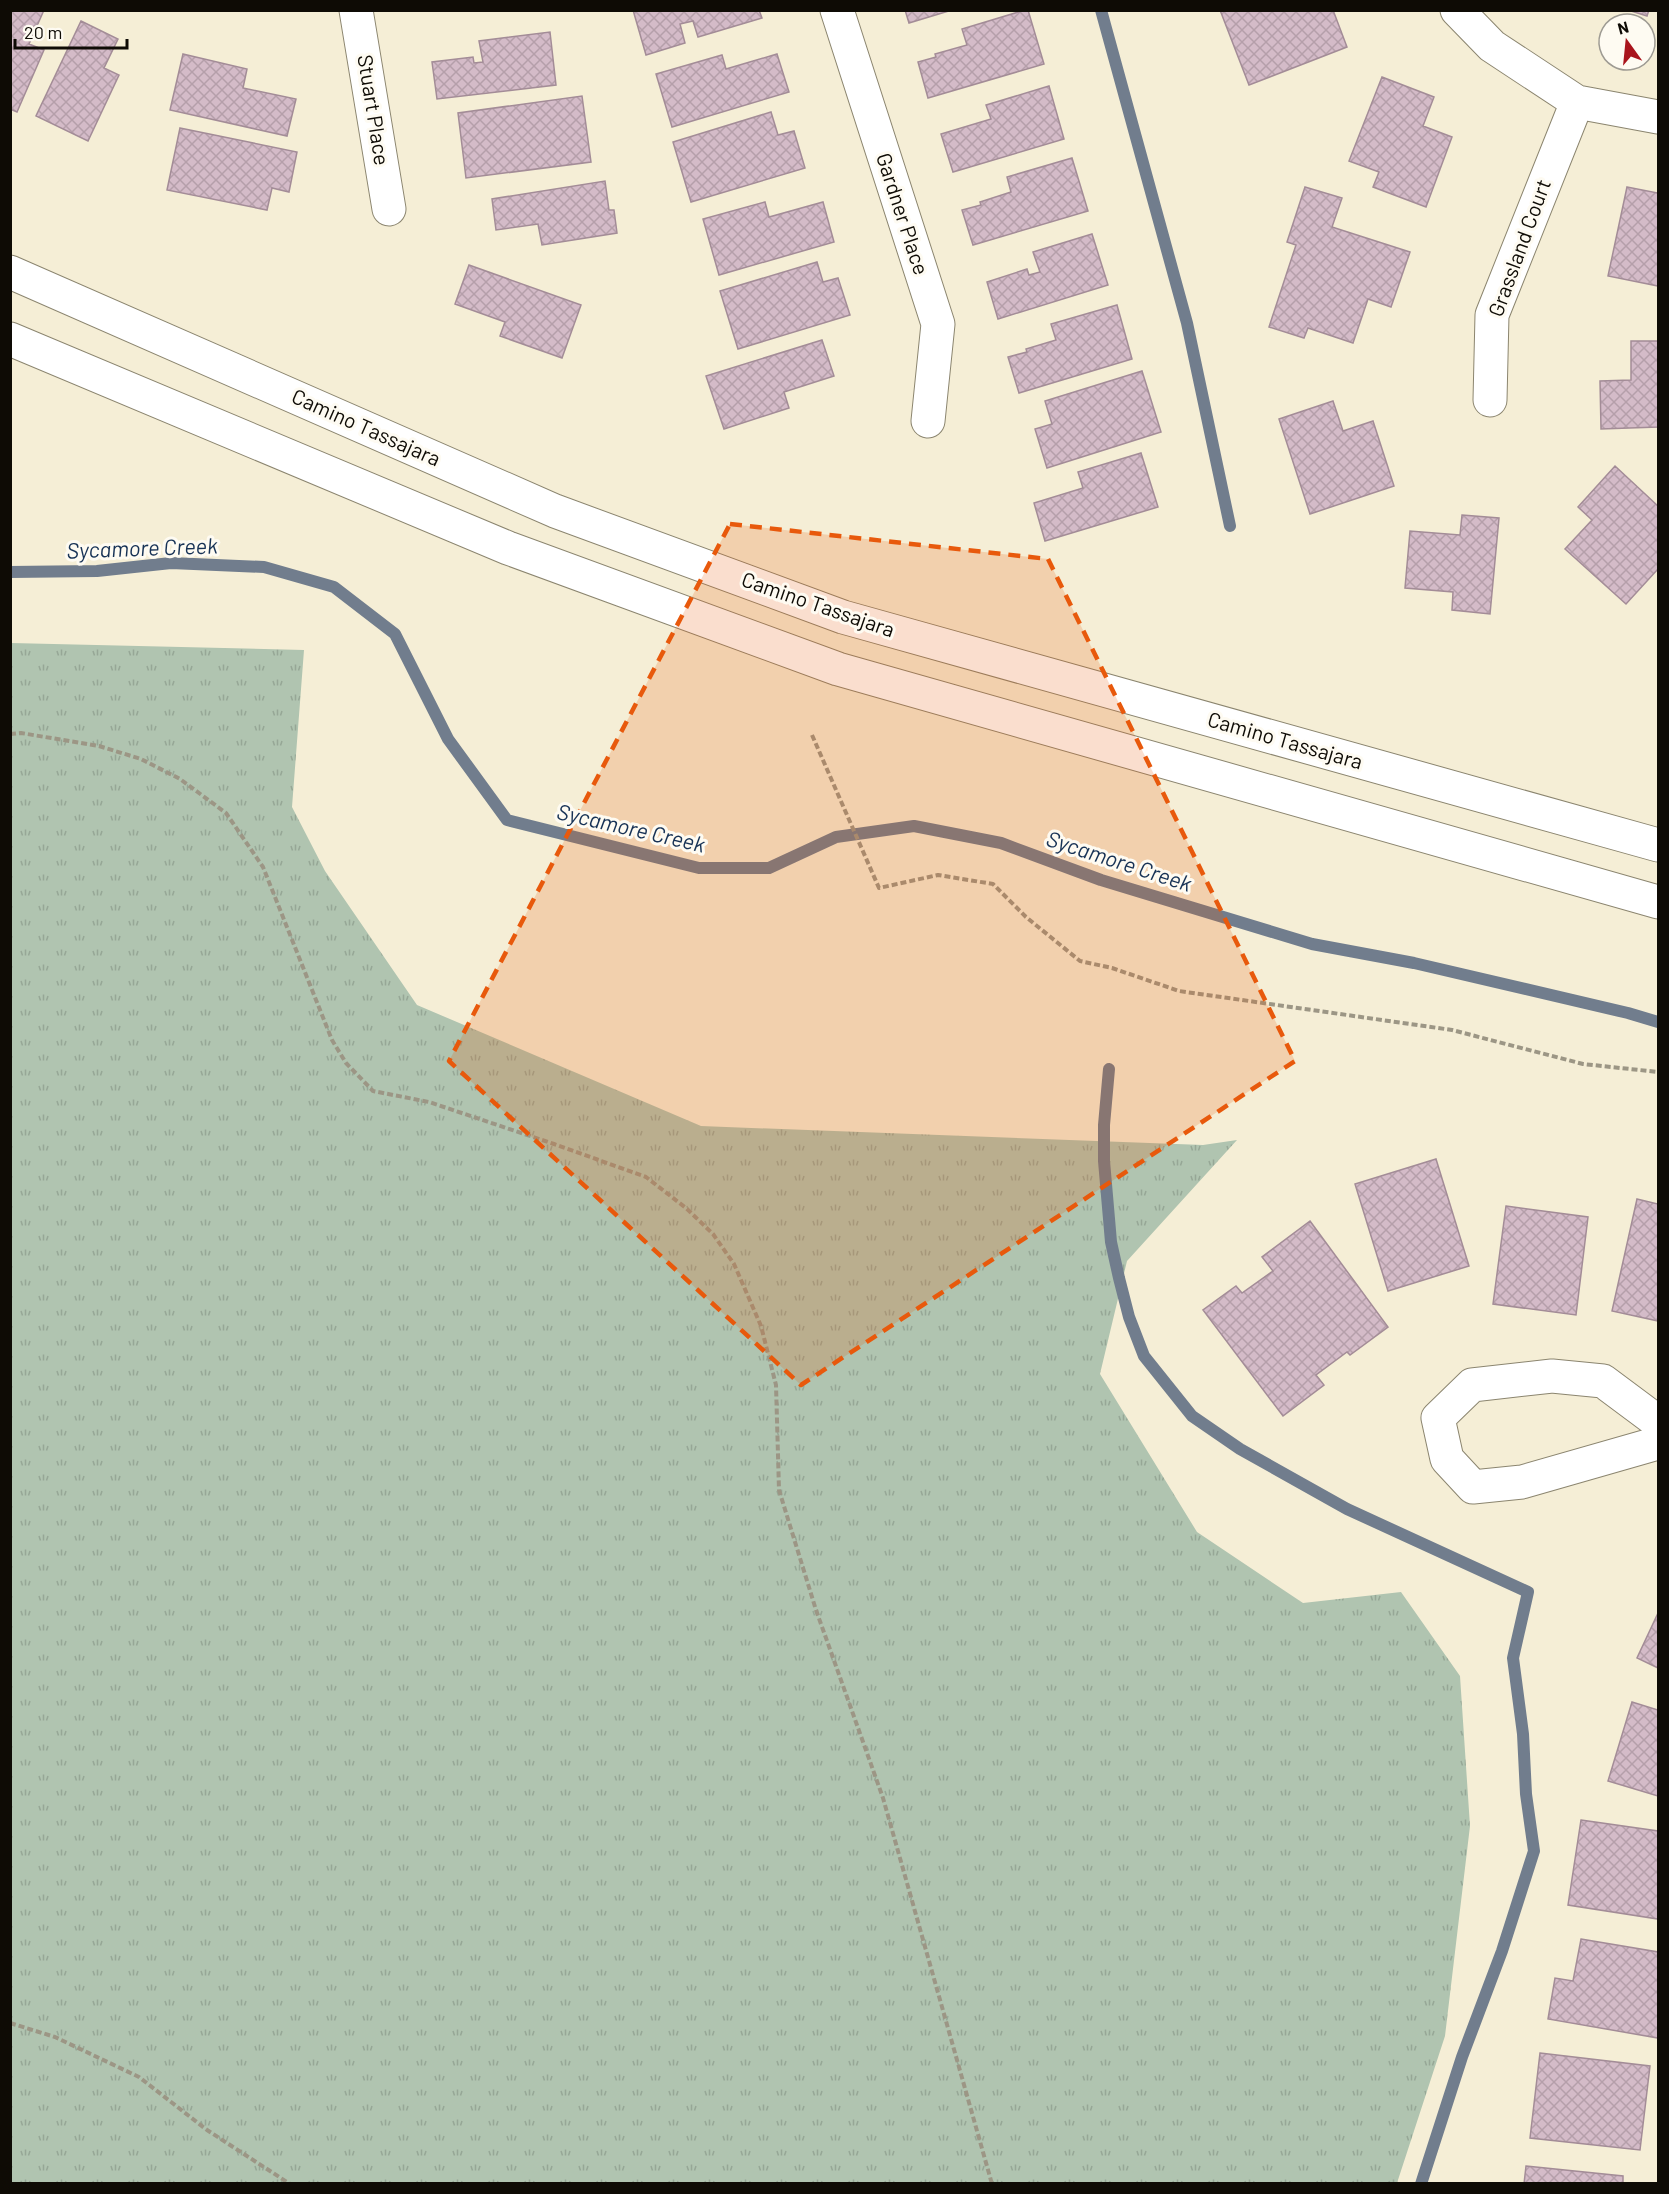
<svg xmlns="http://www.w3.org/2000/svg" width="1669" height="2194" viewBox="0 0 1669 2194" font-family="Barlow,sans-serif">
	<defs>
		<pattern id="grass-tufts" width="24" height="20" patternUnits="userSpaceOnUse" patternTransform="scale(1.5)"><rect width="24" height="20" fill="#b0c4b0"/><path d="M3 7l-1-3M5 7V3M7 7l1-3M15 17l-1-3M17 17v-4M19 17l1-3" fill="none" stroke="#96a796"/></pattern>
		<pattern id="building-cross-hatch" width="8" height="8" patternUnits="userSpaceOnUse" patternTransform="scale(1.5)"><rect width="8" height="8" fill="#d4bbc8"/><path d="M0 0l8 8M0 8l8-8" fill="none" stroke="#b59faa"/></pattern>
	</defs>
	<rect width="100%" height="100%" fill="#f5eed6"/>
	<path fill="url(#grass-tufts)" d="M 11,643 L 304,650 L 292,807 L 325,871 L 417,1005 L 701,1126 L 1203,1145 L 1237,1140 L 1127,1261 L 1100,1374 L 1197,1532 L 1303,1603 L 1401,1592 L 1460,1676 L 1470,1826 L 1445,2036 L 1397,2183 L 11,2183 Z"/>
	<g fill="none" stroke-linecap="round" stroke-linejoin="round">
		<path stroke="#717d8d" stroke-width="12" d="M 1101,10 L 1187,323 L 1230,526
			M 10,572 L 97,571 L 171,563 L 264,567 L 334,587 L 395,634 L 448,739 L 507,820 L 699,868 L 769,868 L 836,837 L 914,826 L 1001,843 L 1101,880 L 1312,944 L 1414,963 L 1628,1013 L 1658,1022
			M 1109,1069 L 1104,1125 L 1104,1161 L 1111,1242 L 1119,1278 L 1129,1317 L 1144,1356 L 1192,1416 L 1240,1449 L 1347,1509 L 1528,1592 L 1513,1658 L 1523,1734 L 1526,1794 L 1534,1851 L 1502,1951 L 1462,2057 L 1421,2184"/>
	</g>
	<path fill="url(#building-cross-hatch)" stroke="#a38c97" stroke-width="1.5" d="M 10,10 L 44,10 L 29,44 L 44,50 L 17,112 L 10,109 Z
		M 633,10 L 759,10 L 762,18 L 698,37 L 693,21 L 680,24 L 685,43 L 646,55 Z
		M 905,10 L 952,10 L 909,23 Z
		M 1025,10 L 1028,10 L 1044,64 L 928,98 L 918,62 L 936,57 L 935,54 L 967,45 L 962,29 Z
		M 1220,10 L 1333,10 L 1347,47 L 1249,85 Z
		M 1628,10 L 1649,10 L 1647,16 Z
		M 81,21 L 118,39 L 104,68 L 119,75 L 88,141 L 36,116 Z
		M 550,32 L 556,85 L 437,99 L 432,62 L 473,57 L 474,63 L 483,62 L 479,41 Z
		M 183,54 L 247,69 L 243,88 L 296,99 L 287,136 L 170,110 Z
		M 777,54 L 789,92 L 672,127 L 656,74 L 722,55 L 726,69 Z
		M 1382,77 L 1434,97 L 1423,126 L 1452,137 L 1426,207 L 1373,187 L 1379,172 L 1349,161 Z
		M 1049,86 L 1064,139 L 953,172 L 941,134 L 991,119 L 986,105 Z
		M 582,96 L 591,162 L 466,178 L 458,113 Z
		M 771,112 L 778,135 L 794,131 L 805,168 L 691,202 L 673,142 Z
		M 180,128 L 297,152 L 289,192 L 272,188 L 267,210 L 167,190 Z
		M 1072,158 L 1088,211 L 973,245 L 962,210 L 981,205 L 980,202 L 1011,192 L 1007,177 Z
		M 605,181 L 609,210 L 614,210 L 617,233 L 542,245 L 538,224 L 496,230 L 492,199 Z
		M 1305,187 L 1342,198 L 1332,227 L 1410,252 L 1391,307 L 1368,299 L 1353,343 L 1308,328 L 1304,338 L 1269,327 L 1296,245 L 1287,242 Z
		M 1627,187 L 1658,193 L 1658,286 L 1608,276 Z
		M 765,202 L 769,217 L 823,202 L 834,242 L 719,275 L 703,219 Z
		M 1092,234 L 1108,285 L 998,319 L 987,282 L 1027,269 L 1029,275 L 1040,272 L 1033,252 Z
		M 817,262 L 823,282 L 838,278 L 850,315 L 738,349 L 720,291 Z
		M 469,265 L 581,305 L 562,358 L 500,336 L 505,322 L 455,304 Z
		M 1117,305 L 1132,359 L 1019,393 L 1008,357 L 1027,352 L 1026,349 L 1056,340 L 1051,324 Z
		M 822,340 L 834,376 L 784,392 L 789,408 L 724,429 L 706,376 Z
		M 1631,341 L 1658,341 L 1658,427 L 1601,429 L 1600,381 L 1631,380 Z
		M 1142,371 L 1161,432 L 1047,468 L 1035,429 L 1052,424 L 1045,401 Z
		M 1333,401 L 1343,431 L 1373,421 L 1394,486 L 1310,514 L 1279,419 Z
		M 1141,453 L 1158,507 L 1045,541 L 1034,503 L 1083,488 L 1078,472 Z
		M 1615,466 L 1658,506 L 1658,569 L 1626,604 L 1565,549 L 1592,520 L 1578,507 Z
		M 1462,515 L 1499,518 L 1490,614 L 1452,610 L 1453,592 L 1405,588 L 1410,531 L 1460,535 Z
		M 1436,1159 L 1469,1266 L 1388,1291 L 1355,1184 Z
		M 1637,1199 L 1658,1204 L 1658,1321 L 1612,1311 Z
		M 1506,1206 L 1588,1217 L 1576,1315 L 1493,1304 Z
		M 1310,1221 L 1388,1327 L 1350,1355 L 1347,1352 L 1316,1375 L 1324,1385 L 1283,1416 L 1203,1310 L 1236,1286 L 1242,1293 L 1273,1271 L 1262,1257 Z
		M 1658,1613 L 1658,1668 L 1637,1658 Z
		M 1632,1702 L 1658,1710 L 1658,1796 L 1608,1781 Z
		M 1581,1820 L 1658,1831 L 1658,1919 L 1568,1905 Z
		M 1581,1939 L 1658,1952 L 1658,2038 L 1548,2019 L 1555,1978 L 1573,1981 Z
		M 1540,2053 L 1650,2066 L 1640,2150 L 1530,2138 Z
		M 1526,2166 L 1623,2176 L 1623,2184 L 1524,2184 Z"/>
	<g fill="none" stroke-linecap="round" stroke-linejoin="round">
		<g stroke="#8b856f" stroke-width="35">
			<path id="street" d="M 356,10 L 389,209
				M 837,10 L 938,324 L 928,421
				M 1457,10 L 1492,46 L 1577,102 L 1658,117
				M 1490,400 L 1492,315 L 1577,102
				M 1658,1422 L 1603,1381 L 1552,1376 L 1472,1385 L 1438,1418 L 1447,1459 L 1473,1487 L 1522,1482 L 1658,1443"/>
		</g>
		<g stroke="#8b856f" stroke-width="35">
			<path id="secondary" d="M 10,272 L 555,511 L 843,617 L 1658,845
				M 10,339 L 508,548 L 838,669 L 1658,902"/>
		</g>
		<path stroke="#9c9685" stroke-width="4" stroke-dasharray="6 3" stroke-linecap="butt" d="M 10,734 L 21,733 L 99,746 L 141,759 L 180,779 L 226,813 L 263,867 L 332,1040 L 346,1063 L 373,1091 L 429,1102 L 554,1144 L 646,1177 L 686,1208 L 713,1234 L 734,1264 L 761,1326 L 776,1385 L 779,1490 L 816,1610 L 883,1798 L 992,2184
			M 812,735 L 879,888 L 938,875 L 993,884 L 1026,917 L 1080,961 L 1112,968 L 1179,991 L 1452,1030 L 1583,1064 L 1658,1072
			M 10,2023 L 55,2037 L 139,2077 L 207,2130 L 290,2184"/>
		<use href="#street" stroke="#fff" stroke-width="33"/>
		<use href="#secondary" stroke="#fff" stroke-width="33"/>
	</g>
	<path fill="#e8590c" fill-opacity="0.2" stroke="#e8590c" stroke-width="4.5" stroke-dasharray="12 8" stroke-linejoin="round" d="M 730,524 L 1048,559 L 1295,1061 L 801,1385 L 449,1061 Z"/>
	<g text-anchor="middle" stroke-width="6" stroke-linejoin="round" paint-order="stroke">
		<g font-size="21" fill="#0e0b05" stroke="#fefbf2">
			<text transform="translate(373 110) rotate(81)" y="7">Stuart Place</text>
			<text transform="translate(902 214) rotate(72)" y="7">Gardner Place</text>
			<text transform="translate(1520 248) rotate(-70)" y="7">Grassland Court</text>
			<text transform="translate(366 428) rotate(24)" y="7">Camino Tassajara</text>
			<text transform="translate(818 605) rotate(19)" y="7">Camino Tassajara</text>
			<text transform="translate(1285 741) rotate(16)" y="7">Camino Tassajara</text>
		</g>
		<g font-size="22" font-style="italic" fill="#173255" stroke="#fefbf2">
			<text transform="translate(142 548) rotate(-2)" y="8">Sycamore Creek</text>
			<text transform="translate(631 828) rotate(13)" y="8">Sycamore Creek</text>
			<text transform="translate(1119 861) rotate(18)" y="8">Sycamore Creek</text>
		</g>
	</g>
	<rect width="1669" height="2194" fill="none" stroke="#0e0b05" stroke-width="24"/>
	<g transform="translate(1627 42) rotate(345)"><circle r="28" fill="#fefbf2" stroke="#9e9b93" stroke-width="1.5"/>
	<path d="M0-4.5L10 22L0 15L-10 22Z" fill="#a9141c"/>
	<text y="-9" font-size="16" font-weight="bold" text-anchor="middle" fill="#0e0b05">N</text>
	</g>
	<path d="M15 39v9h112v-9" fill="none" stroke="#0e0b05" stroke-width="3"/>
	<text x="24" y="39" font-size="18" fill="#0e0b05" stroke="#fefbf2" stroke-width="4.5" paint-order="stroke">20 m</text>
</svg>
